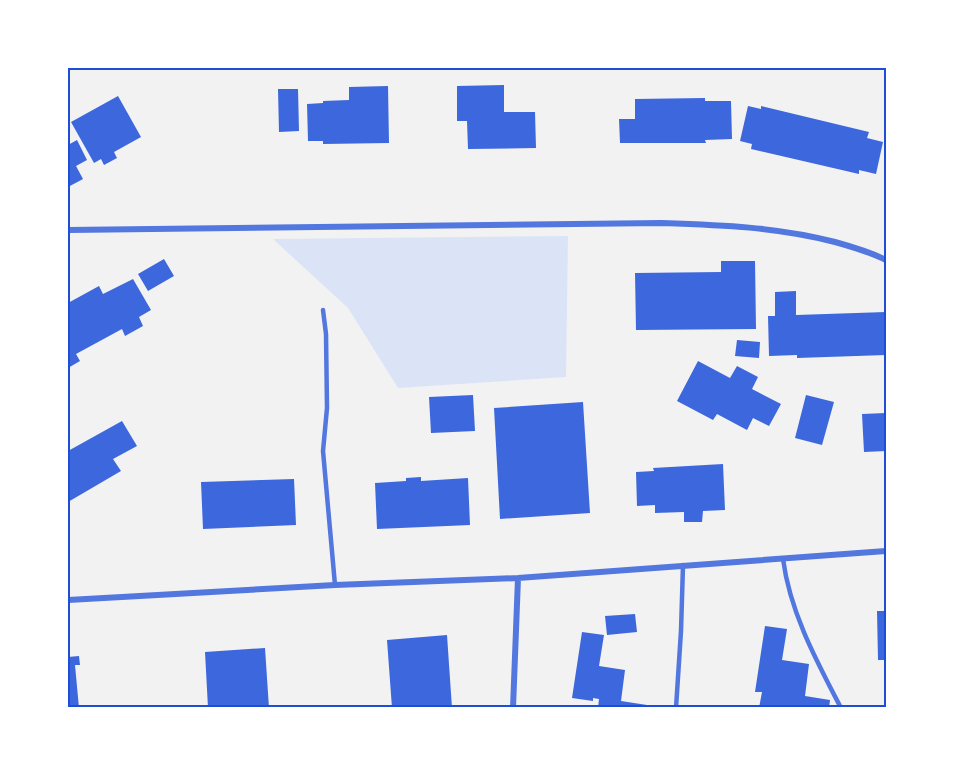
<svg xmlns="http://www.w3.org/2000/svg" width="954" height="775" viewBox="0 0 954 775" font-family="Inter,sans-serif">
	<rect width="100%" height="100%" fill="#f2f2f2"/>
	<path fill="#dbe4f7" d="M 568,236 L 566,377 L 398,388 L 348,308 L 273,239 Z"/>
	<path fill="#3d67dc" d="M 504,85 L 504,112 L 535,112 L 536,148 L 468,149 L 467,121 L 457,121 L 457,86 Z
		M 388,86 L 389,143 L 323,144 L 323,141 L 308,141 L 307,104 L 323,103 L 323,101 L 349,100 L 349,87 Z
		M 278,89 L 298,89 L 299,131 L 279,132 Z
		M 118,96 L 141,137 L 114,152 L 117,158 L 104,165 L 101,159 L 94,163 L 71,122 Z
		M 705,98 L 705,101 L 731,101 L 732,139 L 705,140 L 706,143 L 620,143 L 619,119 L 635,119 L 635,99 Z
		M 748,106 L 761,109 L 761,106 L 869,132 L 867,138 L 883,142 L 876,174 L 859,170 L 859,174 L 751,149 L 752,144 L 740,141 Z
		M 77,140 L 87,160 L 76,166 L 83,179 L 68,187 L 68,145 Z
		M 164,259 L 174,276 L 148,291 L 138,274 Z
		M 721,261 L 755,261 L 756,329 L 636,330 L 635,273 L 721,272 Z
		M 133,279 L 151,310 L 139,317 L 143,326 L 125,336 L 122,329 L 76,354 L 80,361 L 68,368 L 68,303 L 99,286 L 103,294 Z
		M 796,291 L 796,315 L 886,312 L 886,355 L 797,358 L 797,355 L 769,356 L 768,316 L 775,316 L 775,292 Z
		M 737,340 L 760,342 L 759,358 L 735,356 Z
		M 698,361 L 730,378 L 737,366 L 758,377 L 752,389 L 781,404 L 769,426 L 753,418 L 747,430 L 717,414 L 713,420 L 677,401 Z
		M 473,395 L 475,431 L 431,433 L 429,397 Z
		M 806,395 L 834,402 L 822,445 L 795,438 Z
		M 583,402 L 590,513 L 500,519 L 494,408 Z
		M 886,413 L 886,451 L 864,452 L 862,414 Z
		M 122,421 L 137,446 L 113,459 L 121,471 L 68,502 L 68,451 Z
		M 723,464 L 725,510 L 703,511 L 702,522 L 684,522 L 684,512 L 655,513 L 655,505 L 637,506 L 636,472 L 654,471 L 653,468 Z
		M 421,477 L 421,481 L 468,478 L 470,525 L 377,529 L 375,483 L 406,481 L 406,478 Z
		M 294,479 L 296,525 L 203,529 L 201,482 Z
		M 877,611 L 886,611 L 886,660 L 878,660 Z
		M 635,614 L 637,632 L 607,635 L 605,616 Z
		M 765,626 L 787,629 L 782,660 L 809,664 L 805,696 L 830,700 L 829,708 L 759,708 L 762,692 L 755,692 Z
		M 582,632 L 604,635 L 599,666 L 625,670 L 621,701 L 647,705 L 647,708 L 598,708 L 599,699 L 593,698 L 593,701 L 572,698 Z
		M 447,635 L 452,708 L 392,708 L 387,640 Z
		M 265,648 L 269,708 L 208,708 L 205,652 Z
		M 79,656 L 80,665 L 75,665 L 79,708 L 68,708 L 68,657 Z"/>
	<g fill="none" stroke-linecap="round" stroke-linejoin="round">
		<path stroke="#5277de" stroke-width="4.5" d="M 323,310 L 326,334 L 327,408 L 323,451 L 335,585
			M 783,559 C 790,612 816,660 841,708
			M 676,708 L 681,631 L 683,565"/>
		<path stroke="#5277de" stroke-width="6" d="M 68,230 L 662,223 C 721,225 778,227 835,242 C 853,247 870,252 886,260
			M 68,600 L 335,585 L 518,578 L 886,551
			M 513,708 L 518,578"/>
	</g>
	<rect width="954" height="775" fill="none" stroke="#ffffff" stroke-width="138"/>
	<rect x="69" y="69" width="816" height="637" fill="none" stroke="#1d4ed8" stroke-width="2"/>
</svg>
